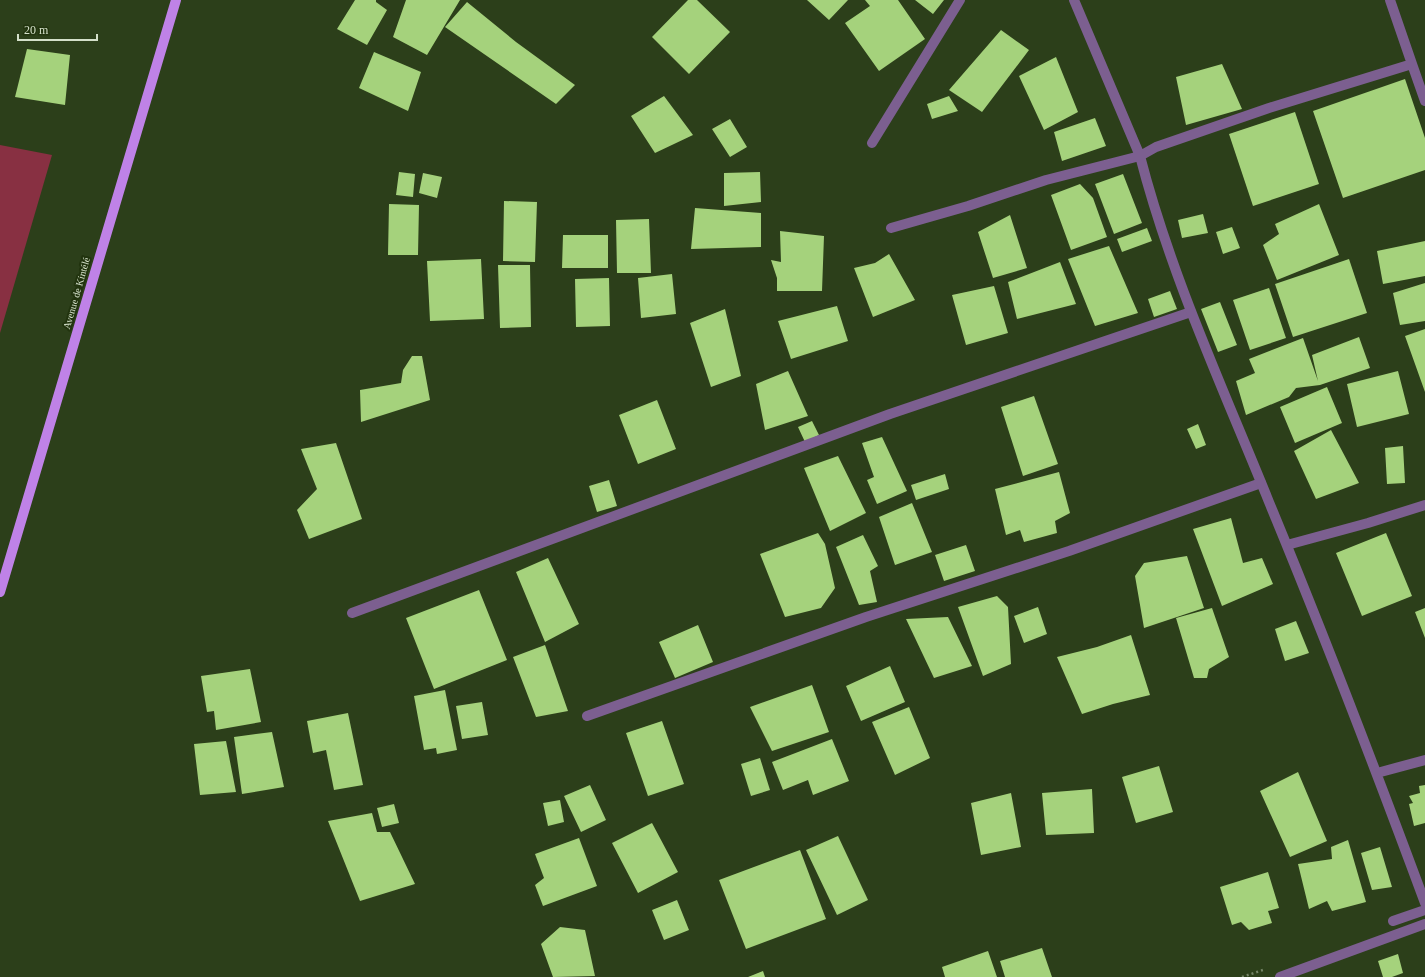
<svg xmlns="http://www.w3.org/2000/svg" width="1425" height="977" viewBox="0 0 1425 977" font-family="'Times New Roman',serif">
	<rect width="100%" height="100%" fill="#2c3f1a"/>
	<path fill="#883042" d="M 0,145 L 52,155 L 0,333 Z"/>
	<path fill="#a5d27c" d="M 355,0 L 376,0 L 376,2 L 387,10 L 367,45 L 337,29 Z
		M 406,0 L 460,0 L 427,55 L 393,37 Z
		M 688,0 L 697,0 L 730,32 L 689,74 L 652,37 Z
		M 807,0 L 848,0 L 829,20 Z
		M 865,0 L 898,0 L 925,39 L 879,71 L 845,23 L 870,6 Z
		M 915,0 L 944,0 L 933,14 Z
		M 467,2 L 516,42 L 575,85 L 556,104 L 445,27 Z
		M 1001,30 L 1029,50 L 982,112 L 949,90 Z
		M 27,49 L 70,55 L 65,105 L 15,97 Z
		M 374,52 L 421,72 L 408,111 L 359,88 Z
		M 1056,57 L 1078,112 L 1044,130 L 1019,76 Z
		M 1222,64 L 1242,109 L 1186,125 L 1176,77 Z
		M 1405,79 L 1425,138 L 1425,170 L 1343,198 L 1313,111 Z
		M 664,96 L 693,135 L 655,153 L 631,116 Z
		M 949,96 L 958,111 L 932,119 L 927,104 Z
		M 1295,112 L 1319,184 L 1253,206 L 1229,134 Z
		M 1095,118 L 1106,146 L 1062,161 L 1054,132 Z
		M 730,119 L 747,147 L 730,157 L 712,129 Z
		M 399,172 L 415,174 L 413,197 L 396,195 Z
		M 760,172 L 761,202 L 724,206 L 724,173 Z
		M 423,173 L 442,177 L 437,198 L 419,193 Z
		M 1123,174 L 1142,223 L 1114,234 L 1095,184 Z
		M 1080,184 L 1093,198 L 1107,237 L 1071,250 L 1051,195 Z
		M 504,201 L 537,202 L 535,262 L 503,261 Z
		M 389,204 L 419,205 L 418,255 L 388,255 Z
		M 1319,204 L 1339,255 L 1277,280 L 1263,245 L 1279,234 L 1275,224 Z
		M 695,208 L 761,213 L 761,247 L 691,249 Z
		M 1203,214 L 1208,233 L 1182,238 L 1178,220 Z
		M 1010,215 L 1027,268 L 993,278 L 978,232 Z
		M 649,219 L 651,273 L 617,273 L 616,220 Z
		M 1232,227 L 1240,248 L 1223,254 L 1216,232 Z
		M 1147,228 L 1152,241 L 1122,252 L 1117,239 Z
		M 780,231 L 824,236 L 822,291 L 777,291 L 777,278 L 771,260 L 781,262 Z
		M 563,235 L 608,235 L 608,268 L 562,268 Z
		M 1425,241 L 1425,276 L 1383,284 L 1377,251 Z
		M 1109,246 L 1138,313 L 1095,326 L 1068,259 Z
		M 889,254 L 915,300 L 873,317 L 854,268 L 875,263 Z
		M 481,259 L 484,319 L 430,321 L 427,261 Z
		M 1349,259 L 1367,313 L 1293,337 L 1275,284 Z
		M 1060,262 L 1076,304 L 1017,319 L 1008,282 Z
		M 498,265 L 530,265 L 531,327 L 500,328 Z
		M 672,274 L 676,314 L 641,318 L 638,278 Z
		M 609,278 L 610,326 L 576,327 L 575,279 Z
		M 1425,283 L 1425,321 L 1400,325 L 1393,293 Z
		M 994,286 L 1008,333 L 966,345 L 952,295 Z
		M 1269,288 L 1286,338 L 1250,350 L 1233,300 Z
		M 1170,291 L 1177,309 L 1154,317 L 1148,299 Z
		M 1220,302 L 1237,345 L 1218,352 L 1201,309 Z
		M 837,306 L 848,341 L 791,359 L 778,321 Z
		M 725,309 L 741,376 L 711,387 L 690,323 Z
		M 1425,329 L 1425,392 L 1405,336 Z
		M 1359,337 L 1370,368 L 1320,385 L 1296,388 L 1289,397 L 1246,415 L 1236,381 L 1255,373 L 1249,359 L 1303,338 L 1318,381 L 1312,355 Z
		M 412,356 L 422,356 L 430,400 L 361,422 L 360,390 L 401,383 L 403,370 Z
		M 788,371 L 808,416 L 765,430 L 756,384 Z
		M 1398,371 L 1409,414 L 1357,427 L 1347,384 Z
		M 1327,387 L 1342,423 L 1295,443 L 1280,407 Z
		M 1034,396 L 1058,464 L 1023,476 L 1001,407 Z
		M 657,400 L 676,449 L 638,464 L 619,415 Z
		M 812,421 L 819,435 L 805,442 L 798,427 Z
		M 1198,424 L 1206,445 L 1196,449 L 1187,429 Z
		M 1331,430 L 1359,483 L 1316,499 L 1294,451 Z
		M 882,437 L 907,491 L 877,504 L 867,480 L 874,477 L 862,443 Z
		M 336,443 L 362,519 L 309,539 L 297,510 L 317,489 L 301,449 Z
		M 1403,446 L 1405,483 L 1387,484 L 1385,448 Z
		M 838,456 L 866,513 L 830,531 L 804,468 Z
		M 1059,472 L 1070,513 L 1055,521 L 1057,533 L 1024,542 L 1020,530 L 1006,535 L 995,489 Z
		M 945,474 L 949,489 L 916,500 L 911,485 Z
		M 609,480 L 617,506 L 597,512 L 589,486 Z
		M 912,503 L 932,552 L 895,565 L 879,517 Z
		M 1231,518 L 1243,563 L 1262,558 L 1273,584 L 1222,606 L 1193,529 Z
		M 818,533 L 825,544 L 835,588 L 821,608 L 785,617 L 760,554 Z
		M 1386,533 L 1412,596 L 1362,616 L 1336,553 Z
		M 863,535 L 878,566 L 870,571 L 877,602 L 859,605 L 836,547 Z
		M 966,545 L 975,571 L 944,581 L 935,555 Z
		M 1187,556 L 1204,608 L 1144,628 L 1135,576 L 1144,563 Z
		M 548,558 L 579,624 L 545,642 L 516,572 Z
		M 479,590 L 507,660 L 434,689 L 406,618 Z
		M 997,596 L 1008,607 L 1011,664 L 983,676 L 958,607 Z
		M 1038,607 L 1047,634 L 1024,643 L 1014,616 Z
		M 1212,608 L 1229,657 L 1209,669 L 1207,678 L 1194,678 L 1176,618 Z
		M 1425,608 L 1425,638 L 1415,612 Z
		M 948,617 L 972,666 L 934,678 L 906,619 Z
		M 1296,621 L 1309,653 L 1285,661 L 1275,629 Z
		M 698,625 L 713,662 L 675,678 L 659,642 Z
		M 1131,635 L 1150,695 L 1113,704 L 1082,714 L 1057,657 L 1097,647 Z
		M 545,645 L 568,711 L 536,717 L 513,657 Z
		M 890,666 L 905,702 L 861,721 L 846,686 Z
		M 250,669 L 261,722 L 216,730 L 214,711 L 207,712 L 201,676 Z
		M 812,685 L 829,732 L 772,751 L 750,707 Z
		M 445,690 L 457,750 L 437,754 L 436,748 L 424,750 L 414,696 Z
		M 482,702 L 488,735 L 462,739 L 456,706 Z
		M 909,707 L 930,758 L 895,775 L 872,722 Z
		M 348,713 L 363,785 L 334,790 L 326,750 L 313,753 L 307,721 Z
		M 662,721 L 684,784 L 648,796 L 626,733 Z
		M 272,732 L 284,787 L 242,794 L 234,737 Z
		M 832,739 L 849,781 L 813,795 L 808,780 L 783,790 L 772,762 Z
		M 226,741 L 236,792 L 200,795 L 194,744 Z
		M 760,758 L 770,790 L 751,796 L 741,764 Z
		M 1159,766 L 1173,812 L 1136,823 L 1122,777 Z
		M 1298,772 L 1327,841 L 1290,857 L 1260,791 Z
		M 590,785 L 606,820 L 581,832 L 564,796 Z
		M 1425,785 L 1425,823 L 1414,826 L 1409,804 L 1413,803 L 1409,796 L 1420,793 L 1419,786 Z
		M 1092,789 L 1094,833 L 1046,835 L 1042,793 Z
		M 1011,793 L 1021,847 L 981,855 L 971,803 Z
		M 560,800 L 564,822 L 548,826 L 543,803 Z
		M 394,804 L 399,823 L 382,827 L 377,808 Z
		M 372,813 L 377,832 L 390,832 L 415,884 L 360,901 L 328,821 Z
		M 652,823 L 678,872 L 638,893 L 612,843 Z
		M 838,836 L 868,900 L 837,915 L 806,850 Z
		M 579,838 L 597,886 L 543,906 L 535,885 L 544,878 L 535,854 Z
		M 1348,840 L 1366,902 L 1332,911 L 1327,901 L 1309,909 L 1298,864 L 1332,859 L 1331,847 Z
		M 1380,847 L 1392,887 L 1372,890 L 1361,853 Z
		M 800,850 L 826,919 L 746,949 L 719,880 Z
		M 1268,872 L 1279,908 L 1268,911 L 1272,923 L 1249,930 L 1241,922 L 1232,925 L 1220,887 Z
		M 677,900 L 689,930 L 664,940 L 652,910 Z
		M 560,927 L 585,930 L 595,976 L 553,977 L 541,944 Z
		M 1042,948 L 1052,977 L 1005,977 L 1000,961 Z
		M 988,951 L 997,977 L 945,977 L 942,967 Z
		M 1398,954 L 1403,973 L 1392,977 L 1383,977 L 1378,961 Z
		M 763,971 L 765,977 L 748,977 Z"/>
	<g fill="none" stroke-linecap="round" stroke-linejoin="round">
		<path stroke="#758567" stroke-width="2.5" stroke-dasharray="2 3" stroke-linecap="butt" d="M 1242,977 L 1263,970"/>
		<path stroke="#7c5f90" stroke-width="10" d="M 352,613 L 890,414 L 1191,312
			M 587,716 L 866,617 L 1069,551 L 1261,483"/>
		<path stroke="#7c5f90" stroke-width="10" d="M 1390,0 L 1412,64 L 1269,108 L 1156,147 L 1140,156 C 1171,276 1223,388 1269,502 C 1324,635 1375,768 1425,903
			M 1412,64 L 1425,101
			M 872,143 L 960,0
			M 891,228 L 968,206 L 1046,180 L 1140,156 L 1074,0
			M 1287,545 L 1368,523 L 1425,505
			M 1377,773 L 1425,760
			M 1393,921 L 1425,910
			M 1280,977 L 1425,924"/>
		<path stroke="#bf82e7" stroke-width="10" d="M 0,592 L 176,0"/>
	</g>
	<g text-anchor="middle" stroke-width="4" stroke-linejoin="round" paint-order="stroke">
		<g font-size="10" fill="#d4e0ca" stroke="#22340f">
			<text transform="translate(76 293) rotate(-74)" y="4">Avenue de Kintélé</text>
		</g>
	</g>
	<path d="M18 34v6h79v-6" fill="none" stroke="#d4e0ca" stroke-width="2"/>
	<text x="24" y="34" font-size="12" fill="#d4e0ca" stroke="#22340f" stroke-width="3" paint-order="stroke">20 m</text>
</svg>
